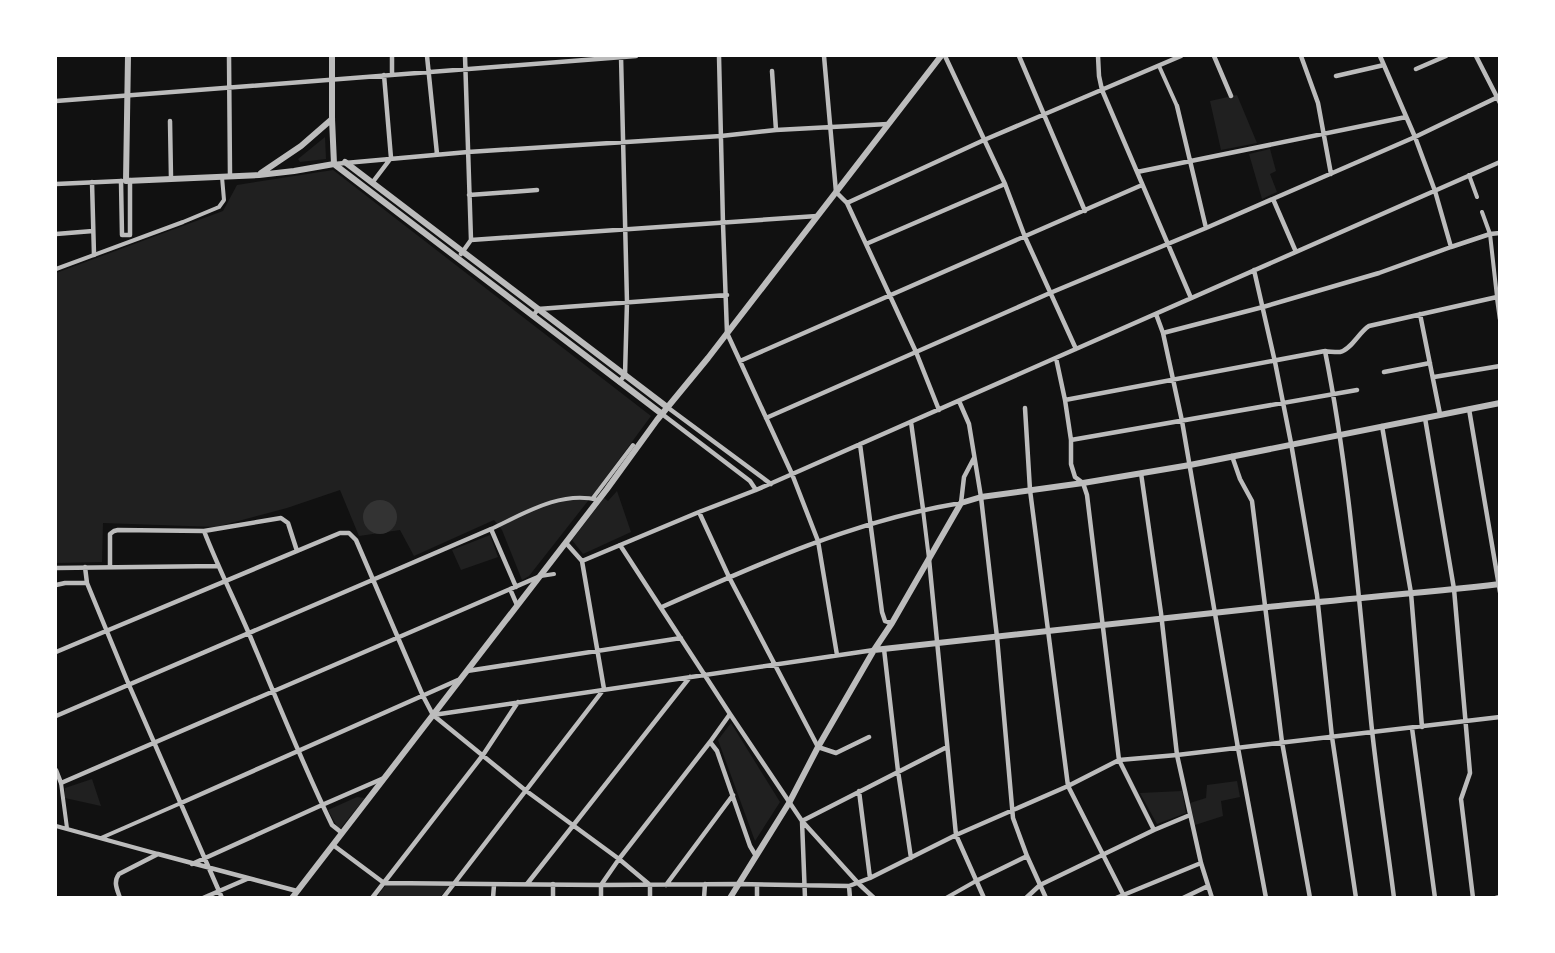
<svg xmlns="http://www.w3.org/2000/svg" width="1555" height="953" viewBox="0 0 1555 953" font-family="'Work Sans',sans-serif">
	<rect width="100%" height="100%" fill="#111"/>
	<path fill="#202020" d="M 1237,95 L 1257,143 L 1221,150 L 1210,101 Z
		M 325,137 L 326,159 L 300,162 L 298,159 Z
		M 1270,149 L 1276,171 L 1270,174 L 1277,192 L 1262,199 L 1249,154 Z
		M 333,170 L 651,416 L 595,492 L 529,576 L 522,580 L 502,530 L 494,520 L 414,556 L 400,530 L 359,536 L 340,490 L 287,508 L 216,527 L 103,523 L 102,562 L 56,563 L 56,273 L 223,211 L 237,185 Z
		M 617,491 L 631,532 L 583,554 L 572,540 L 604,498 L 608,501 Z
		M 490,535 L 498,557 L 461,570 L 452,550 Z
		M 731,723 L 780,802 L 755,841 L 718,740 Z
		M 92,779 L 101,806 L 65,798 L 65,788 Z
		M 1237,781 L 1240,797 L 1221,801 L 1223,816 L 1195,825 L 1190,803 L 1206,798 L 1207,785 Z
		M 1182,791 L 1186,813 L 1157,824 L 1140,793 Z
		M 357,797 L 365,798 L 339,830 L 328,810 Z
		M 386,885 L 449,886 L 440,897 L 379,897 L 379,894 Z"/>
	<path fill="#333" d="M363 517a17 17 0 1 1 34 0a17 17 0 1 1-34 0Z"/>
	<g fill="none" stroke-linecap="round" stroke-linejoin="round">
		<path stroke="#bcbcbc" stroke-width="4" d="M 1159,66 L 1177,106
			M 1469,175 L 1477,197
			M 1482,212 L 1490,234 L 1497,297
			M 56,269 L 183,222 L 219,207 L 224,200 L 222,177
			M 593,498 L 633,445
			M 923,510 L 929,559
			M 491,529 C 523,514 561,490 598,500
			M 541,576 L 554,574
			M 61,783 L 67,828
			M 56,826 L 158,854
			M 101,838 L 181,803
			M 946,898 L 976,881"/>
		<path stroke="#bcbcbc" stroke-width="4.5" d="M 229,56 L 230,176
			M 392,56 L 392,75
			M 427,56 L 437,154
			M 719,56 L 723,224 L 727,333 L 792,474 L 818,541 L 837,655
			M 824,56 L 836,192 L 847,203 L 916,352 L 939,410
			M 945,56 L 1005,184 L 1025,237 L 1076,349
			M 1019,56 L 1085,211
			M 1098,56 L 1099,76 L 1102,90 L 1191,298
			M 1214,56 L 1231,96
			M 1301,56 L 1318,103 L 1331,174
			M 1380,56 L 1415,137 L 1435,191 L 1451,247
			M 1476,56 L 1500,103
			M 1416,69 L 1446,56
			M 772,71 L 776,130
			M 1336,76 L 1384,65
			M 56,101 L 636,56
			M 1177,106 L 1206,228
			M 170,121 L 171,178
			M 334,164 L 468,152 L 721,136 L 776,130 L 888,124
			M 1137,172 L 1406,117
			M 121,181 L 122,235 L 130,235 L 130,180
			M 92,182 L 94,255
			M 372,183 L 391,158 L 384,75
			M 56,184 L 122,181
			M 469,195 L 537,190
			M 1273,199 L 1296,252
			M 847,203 L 984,140 L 1181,56
			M 56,234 L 93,231
			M 471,240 L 817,216
			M 866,244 L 1005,184
			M 461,254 L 471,240 L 465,56
			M 1254,270 L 1275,362 L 1291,443 L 1317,595 L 1332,737 L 1356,898
			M 1156,314 L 1163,333 L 1182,421 L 1238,748 L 1266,898
			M 1420,314 L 1440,414
			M 533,316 L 538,309 L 727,295
			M 1163,333 L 1263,307 L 1379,273 L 1451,247 L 1490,234 L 1500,233
			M 1325,351 C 1350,476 1359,604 1372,730 C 1378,786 1387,842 1394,898
			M 1056,358 L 1065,400 L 1071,440 L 1071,464 L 1075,477 L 1083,483 L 1087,495 L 1119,760 L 1154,830
			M 740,361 L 1142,185
			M 1384,372 L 1430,363
			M 1434,377 L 1500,366
			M 619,382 L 625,375 L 627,302 L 621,56
			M 1065,400 L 1325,351 C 1329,352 1335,352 1340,352 C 1351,350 1359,332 1369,326 L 1497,297 L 1500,319
			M 959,401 L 969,424 L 981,497 L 997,637 L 1013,818 L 1027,856 L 1046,898
			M 667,407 L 771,484
			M 1025,408 L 1030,490 L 1068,786 L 1125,898
			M 1469,409 L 1500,592
			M 662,414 L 750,481 L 756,490
			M 766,418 L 1050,293 L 1206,228 L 1415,137 L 1500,96
			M 1425,418 L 1454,589 L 1470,773 L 1461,799 L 1473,898
			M 911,422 L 923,509
			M 1382,426 L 1411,593 L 1422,727
			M 1071,440 L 1357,390
			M 860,444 L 882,612 L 885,621 L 892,623
			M 1232,456 L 1240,479 L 1252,501 L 1282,742 L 1310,898
			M 1141,473 L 1161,613 L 1177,755 L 1201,863 L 1212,898
			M 699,512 L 729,577 L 818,747 L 836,753 L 869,737
			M 204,531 C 218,567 235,601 250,636 C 277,700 302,763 332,825 L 342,833
			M 566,543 L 582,561 L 699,512 L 756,490 L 1500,162
			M 620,545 L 730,714 L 802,821 L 859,884 L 874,898
			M 929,559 L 956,835 L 984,898
			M 110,566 L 110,534 L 114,531 L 118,530 L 204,531 L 281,518 L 288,523 L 297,551
			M 85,567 L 87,583 L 129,685 L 222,898
			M 56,568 L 218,566
			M 56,585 L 65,583 L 87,583
			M 510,589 L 517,605
			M 662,607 C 758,564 856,520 961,503 L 964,477 L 974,458
			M 884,649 L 898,771 L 911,858
			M 56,652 L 340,533 L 349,533 L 356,540 L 423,696 L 433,715 L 525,790 L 619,859 L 650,885 L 650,898
			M 467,671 L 681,638
			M 433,715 L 874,650
			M 56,716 L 491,529 L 516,587
			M 1412,728 L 1435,898
			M 710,742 L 717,751 L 750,846 L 756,856
			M 56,770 L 61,783 L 538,577
			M 859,791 L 870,878
			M 181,803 L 458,680
			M 333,845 L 384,883 L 601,885 L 739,884 L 849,886 L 870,878 L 956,835 L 1068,786 L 1119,760 L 1177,755 L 1500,717
			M 192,864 L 322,805 L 384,778
			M 976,881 L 1027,856
			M 527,884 L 690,677
			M 666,885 L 733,795
			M 849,886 L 850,898
			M 120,898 C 117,889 113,882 119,874 L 158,854 L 297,891
			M 203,898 L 247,879
			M 372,898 L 483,755 L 518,702
			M 443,898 L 604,689 L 582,561
			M 493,898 L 494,885
			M 553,898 L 553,884
			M 601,898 L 601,885 L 619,859 L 710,742 L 730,714
			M 704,898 L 705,884
			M 757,898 L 757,885
			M 805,898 L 802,821 L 947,747
			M 1026,898 L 1040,885 L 1154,830 L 1190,815
			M 1116,898 L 1201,863
			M 1183,898 L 1208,886
			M 1496,898 L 1500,897"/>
		<path stroke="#bcbcbc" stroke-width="6" d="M 128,56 L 126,181 L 259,175 L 294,171 L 334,164
			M 332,56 L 332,119 L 334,164
			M 345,162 L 667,407
			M 334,164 L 662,414
			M 261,173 L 301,146 L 332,119
			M 874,650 C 1006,636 1137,621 1268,607 C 1345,599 1423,593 1500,584
			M 292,898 L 607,489 L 657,420 L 708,358 L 941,56
			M 730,898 L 789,803 L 818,747 L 874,650 L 892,623 L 961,503 L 981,497 L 1083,483 L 1190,465 L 1500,403"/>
	</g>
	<rect width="1555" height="953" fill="none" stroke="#ffffff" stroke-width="114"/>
</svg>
